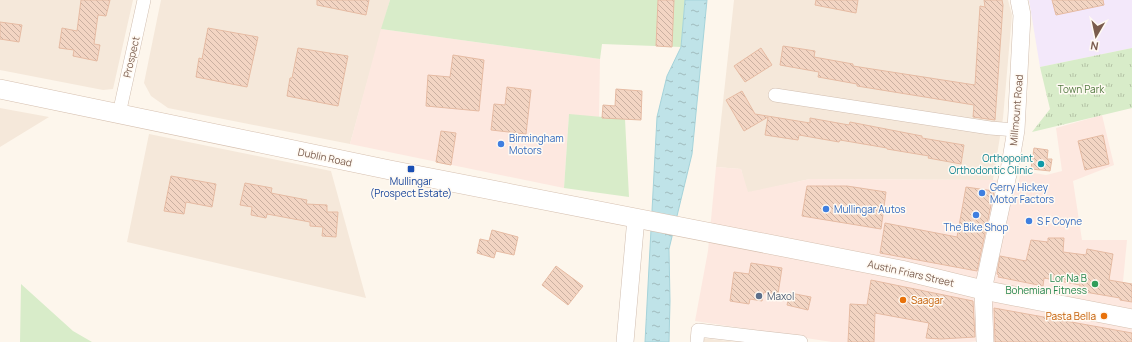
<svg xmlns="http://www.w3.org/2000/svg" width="1132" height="342" viewBox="0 0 1132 342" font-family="Manrope,sans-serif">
	<defs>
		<pattern id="park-tufts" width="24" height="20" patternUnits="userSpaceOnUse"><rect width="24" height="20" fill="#d8ecc9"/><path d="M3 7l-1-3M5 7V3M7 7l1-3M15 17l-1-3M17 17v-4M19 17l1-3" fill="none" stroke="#b4c2a5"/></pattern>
		<pattern id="water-ripples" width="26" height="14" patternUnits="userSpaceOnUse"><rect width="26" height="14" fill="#bfe3e8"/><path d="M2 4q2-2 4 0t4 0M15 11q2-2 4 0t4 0" fill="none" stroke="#a0bbbe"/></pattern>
		<pattern id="building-back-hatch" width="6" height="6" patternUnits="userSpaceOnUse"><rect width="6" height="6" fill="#f3d5c3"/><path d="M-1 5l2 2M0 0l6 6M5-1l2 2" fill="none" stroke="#cab0a1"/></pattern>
	</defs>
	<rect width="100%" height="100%" fill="#fdf6ec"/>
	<path fill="#f5e8da" d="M 0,0 L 133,0 L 113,89 L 103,90 L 0,70 Z
		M 161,0 L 390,0 L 350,144 L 168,108 L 151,96 L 144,83 Z
		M 734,0 L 1008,0 L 1012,15 L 1003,118 L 993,180 L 810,179 L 747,193 L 741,169 L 716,167 Z
		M 0,108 L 49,117 L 0,147 Z
		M 149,134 L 331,171 L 366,298 L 127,242 Z
		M 693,337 L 738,342 L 692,342 Z"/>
	<path fill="#fde8e0" d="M 381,29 L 600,59 L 599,117 L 569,115 L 564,188 L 350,144 Z
		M 1102,115 L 1114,165 L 1073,181 L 1082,240 L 1127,240 L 1123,282 L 1132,284 L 1132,342 L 991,342 L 981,341 L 969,342 L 832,342 L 695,321 L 708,251 L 716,167 L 741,169 L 748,192 L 810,179 L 993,180 L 1018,184 L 1021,171 L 1046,175 L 1062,171 L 1056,128 Z"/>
	<path fill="#f3e8fa" d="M 1029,0 L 1132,0 L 1132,48 L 1040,67 Z"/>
	<path fill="#d8ecc9" d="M 390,0 L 685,0 L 681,47 L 602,44 L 600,59 L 381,29 Z
		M 569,114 L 625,119 L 629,197 L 564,188 Z
		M 21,284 L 73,331 L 92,342 L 20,342 Z"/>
	<path fill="url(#park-tufts)" d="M 1132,48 L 1132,108 L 1032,132 L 1050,109 L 1040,67 Z"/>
	<path fill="url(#water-ripples)" stroke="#a5d3da" d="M 685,0 L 707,0 L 692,154 L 669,249 L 670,301 L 669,342 L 645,342 L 657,117 L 667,76 L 681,47 Z"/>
	<path fill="url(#building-back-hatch)" stroke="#e6bba3" d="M 81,0 L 110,0 L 106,16 L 98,15 L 94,44 L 100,45 L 97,61 L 73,56 L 74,50 L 59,48 L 62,28 L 77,31 Z
		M 317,0 L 369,0 L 366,15 L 317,5 Z
		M 658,0 L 674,0 L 672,47 L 656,46 Z
		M 816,0 L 858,0 L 856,13 L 815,5 Z
		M 984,0 L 1002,0 L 1003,5 L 995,120 L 973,117 L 974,105 L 857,86 L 857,84 L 818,77 L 819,72 L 780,65 L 783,46 L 815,51 L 814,57 L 853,64 L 853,66 L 975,85 L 980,6 L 985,7 Z
		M 1052,0 L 1103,0 L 1104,5 L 1056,15 Z
		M 0,22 L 22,25 L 19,42 L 0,39 Z
		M 208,28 L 258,37 L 247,87 L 196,77 L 199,58 L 202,59 Z
		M 298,48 L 348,56 L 338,106 L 287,96 L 290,78 L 292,78 Z
		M 761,48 L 772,65 L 745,82 L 734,66 Z
		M 453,55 L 484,60 L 479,111 L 426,106 L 428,75 L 450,77 Z
		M 507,87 L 531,90 L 526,134 L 491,130 L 494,104 L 505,105 Z
		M 616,89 L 642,91 L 641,120 L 602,118 L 603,105 L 615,106 Z
		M 742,91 L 755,114 L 810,123 L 810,118 L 849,125 L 850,122 L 922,136 L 922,138 L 964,145 L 961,164 L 928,158 L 929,156 L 887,149 L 887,148 L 840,140 L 839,142 L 799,135 L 798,140 L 765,135 L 768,117 L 744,131 L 726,100 Z
		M 441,131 L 456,133 L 451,165 L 436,162 Z
		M 1103,135 L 1109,164 L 1085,170 L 1078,141 Z
		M 1034,148 L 1048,150 L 1047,159 L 1052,159 L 1050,171 L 1031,169 Z
		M 171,176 L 216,184 L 212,207 L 186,202 L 184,214 L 164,211 Z
		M 245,183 L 272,188 L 271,193 L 307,200 L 306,204 L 327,205 L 327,212 L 338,212 L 336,237 L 322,236 L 323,227 L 310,226 L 310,222 L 267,214 L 266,218 L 251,215 L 252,207 L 240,205 Z
		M 807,186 L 847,186 L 886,192 L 881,229 L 802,216 Z
		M 966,187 L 994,191 L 977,271 L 880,253 L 885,223 L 957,237 Z
		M 492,230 L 518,237 L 514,255 L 496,251 L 494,258 L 477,253 L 480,239 L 489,241 Z
		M 1048,238 L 1064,238 L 1063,252 L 1086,255 L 1087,249 L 1113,254 L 1109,280 L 1132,284 L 1132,302 L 1120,300 L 1120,298 L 1079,291 L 1080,285 L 1044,278 L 1043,286 L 998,277 L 999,275 L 997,274 L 1000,256 L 1026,261 L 1031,240 L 1048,242 Z
		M 751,263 L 782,268 L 778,294 L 764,292 L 762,301 L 750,299 L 749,304 L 730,301 L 734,272 L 749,274 Z
		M 556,266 L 583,286 L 568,305 L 542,285 Z
		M 871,280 L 973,301 L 975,337 L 941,339 L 926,338 L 929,323 L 875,313 L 874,342 L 848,342 L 850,304 L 867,305 Z
		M 790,293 L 811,297 L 808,310 L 787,305 Z
		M 994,308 L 1132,333 L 1132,342 L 995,342 Z"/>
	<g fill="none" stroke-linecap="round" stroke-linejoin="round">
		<g stroke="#d1beb0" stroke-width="14">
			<path id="minor" d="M 775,95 L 990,128 L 1016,130
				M 119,114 L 144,0
				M 697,342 L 698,330 L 801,342"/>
		</g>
		<g stroke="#d1beb0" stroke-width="18">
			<path id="tertiary" d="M 625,342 L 636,218
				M 985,342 L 983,290 L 1010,165 L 1016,130 L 1022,15 L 1019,0"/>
		</g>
		<g stroke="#d6c0b0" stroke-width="20">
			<path id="secondary" d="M 0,89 L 390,170 L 901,270 L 983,290 L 1132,319"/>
		</g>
		<use href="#minor" stroke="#fff" stroke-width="13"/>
		<use href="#tertiary" stroke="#fff" stroke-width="17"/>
		<use href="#secondary" stroke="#fff" stroke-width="19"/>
	</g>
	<g fill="#3f7fe0" stroke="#fffaf3" stroke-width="1.5">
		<circle cx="501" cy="144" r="4"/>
		<circle cx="982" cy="193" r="4"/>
		<circle cx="826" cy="209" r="4"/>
		<circle cx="976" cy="215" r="4"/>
		<circle cx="1029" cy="221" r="4"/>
	</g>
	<circle fill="#0f9aa8" stroke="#fffaf3" stroke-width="1.5" cx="1041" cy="164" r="4"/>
	<rect fill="#1a4fb4" stroke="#fffaf3" stroke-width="1.5" x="407" y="165" width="8" height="8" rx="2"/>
	<circle fill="#2e9e5b" stroke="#fffaf3" stroke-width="1.5" cx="1095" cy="284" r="4"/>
	<circle fill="#5c6f8a" stroke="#fffaf3" stroke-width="1.5" cx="759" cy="296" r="4"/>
	<g fill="#e8710a" stroke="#fffaf3" stroke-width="1.5">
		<circle cx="903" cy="300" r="4"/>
		<circle cx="1104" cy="316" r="4"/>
	</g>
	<g text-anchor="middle" stroke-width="3" stroke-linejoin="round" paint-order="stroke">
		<g font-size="10" fill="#7a5c4d" stroke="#fffaf3">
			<text transform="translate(131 57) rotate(-77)" y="4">Prospect</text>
			<text transform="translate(1016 110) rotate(-85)" y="4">Millmount Road</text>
			<text transform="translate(325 157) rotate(12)" y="4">Dublin Road</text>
			<text transform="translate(911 273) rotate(13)" y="4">Austin Friars Street</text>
		</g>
		<g font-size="10" fill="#537a41" stroke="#fffaf3">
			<text x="1081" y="93">Town Park</text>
		</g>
		<g font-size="10" fill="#366cbe" stroke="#fffaf3" text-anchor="start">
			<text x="509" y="142">Birmingham<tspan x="509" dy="12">Motors</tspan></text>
			<text x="990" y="191">Gerry Hickey<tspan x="990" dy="12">Motor Factors</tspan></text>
			<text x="834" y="213">Mullingar Autos</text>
			<text x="1037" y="225">S F Coyne</text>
			<text x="976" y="231" text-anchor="middle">The Bike Shop</text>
		</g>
		<g font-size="10" fill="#0d838f" stroke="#fffaf3" text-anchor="end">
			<text x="1033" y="162">Orthopoint<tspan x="1033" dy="12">Orthodontic Clinic</tspan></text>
		</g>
		<g font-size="10" fill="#164399" stroke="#fffaf3">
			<text x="411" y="185">Mullingar<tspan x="411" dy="12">(Prospect Estate)</tspan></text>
		</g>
		<g font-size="10" fill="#27864d" stroke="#fffaf3" text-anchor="end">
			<text x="1087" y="282">Lor Na B<tspan x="1087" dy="12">Bohemian Fitness</tspan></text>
		</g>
		<g font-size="10" fill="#4e5e75" stroke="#fffaf3" text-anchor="start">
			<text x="767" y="300">Maxol</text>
		</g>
		<g font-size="10" fill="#c56008" stroke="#fffaf3" text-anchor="start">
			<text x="911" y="304">Saagar</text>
			<text x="1096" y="320" text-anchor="end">Pasta Bella</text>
		</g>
	</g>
	<g transform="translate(1096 36) rotate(189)" stroke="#fffaf3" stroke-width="3" paint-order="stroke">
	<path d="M0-3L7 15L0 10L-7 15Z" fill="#7a5c4d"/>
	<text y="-6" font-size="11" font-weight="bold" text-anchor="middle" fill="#7a5c4d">N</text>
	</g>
</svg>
